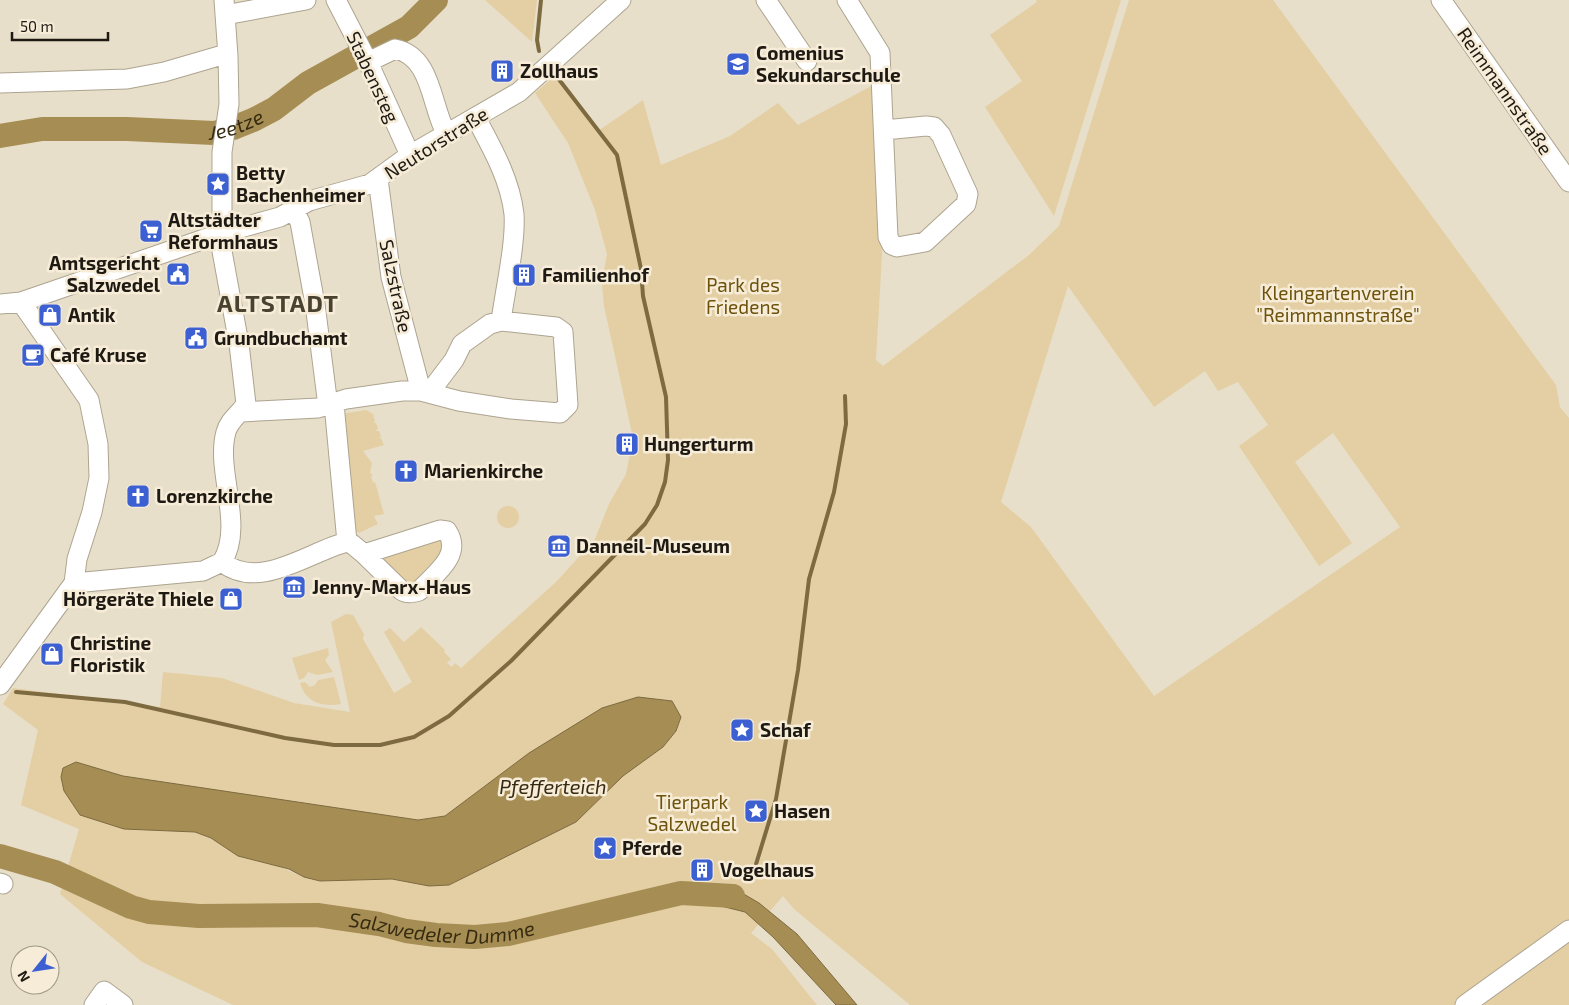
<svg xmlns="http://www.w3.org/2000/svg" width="1569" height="1005" viewBox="0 0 1569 1005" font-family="'Exo 2',sans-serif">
	<rect width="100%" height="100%" fill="#e8dfca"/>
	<path fill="#e3cfa3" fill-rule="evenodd" d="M 485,0 L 537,0 L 532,42 Z
		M 1036,0 L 1121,0 L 1054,216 L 985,107 L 1022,81 L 990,35 L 1037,2 Z
		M 1129,0 L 1273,0 L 1556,385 L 1560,407 L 1569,418 L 1569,1005 L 910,1005 L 794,909 L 783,896 L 751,933 L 772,949 L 817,1005 L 233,1005 L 142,962 L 60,894 L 79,829 L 21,805 L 38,730 L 3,704 L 13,688 L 160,707 L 163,672 L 222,678 L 294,703 L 350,712 L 331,622 L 346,614 L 353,615 L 364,634 L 363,639 L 394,693 L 412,682 L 384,632 L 390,628 L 404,642 L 421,627 L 445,650 L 444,652 L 451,659 L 447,663 L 452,667 L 455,663 L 461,668 L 557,581 L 595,539 L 609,504 L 626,474 L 633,438 L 604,306 L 602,284 L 606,280 L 607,275 L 604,270 L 607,254 L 595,210 L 568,143 L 535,93 L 557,74 L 573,94 L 598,131 L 643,100 L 661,165 L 730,136 L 778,103 L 798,125 L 879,82 L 882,255 L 876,360 L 883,366 L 1029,255 L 1059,226 ZM 1068,286 L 1154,407 L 1205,371 L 1218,391 L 1238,382 L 1268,425 L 1239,446 L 1319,566 L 1352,543 L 1295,462 L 1333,433 L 1400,527 L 1154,696 L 1031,527 L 1001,502 ZM 663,747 L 623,776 L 576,822 L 449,885 C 429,886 410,880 390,879 C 361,877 333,884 304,877 L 195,832 L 76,762 L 123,776 L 418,820 L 445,816 L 471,797 Z
		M 366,410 L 373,414 L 375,421 L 373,422 L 376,423 L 378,428 L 376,431 L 379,431 L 381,436 L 379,439 L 381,438 L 384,445 L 363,451 L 372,463 L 370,473 L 373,475 L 371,476 L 373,483 L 375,482 L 384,514 L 374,516 L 378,524 L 359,533 L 355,531 L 342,414 Z
		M497 517a11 11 0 1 1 22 0a11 11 0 1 1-22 0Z
		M 442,533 L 443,551 L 412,584 L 405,583 L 382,558 Z
		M 328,648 L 329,655 L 325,660 L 333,672 L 317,675 L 308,672 L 304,678 L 299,680 L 292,658 Z
		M 334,677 L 341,704 C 322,707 306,703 300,683 L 305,682 L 310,687 L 315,685 L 318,680 Z"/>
	<path fill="#a68d54" stroke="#7d6a40" d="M 638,697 L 672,701 L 681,717 L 676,731 L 663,747 L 623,776 L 576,822 L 449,885 L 429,886 L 392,879 L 320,881 L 304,877 L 289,869 L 238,856 L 211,838 L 195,832 L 124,829 L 80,815 L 64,791 L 61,777 L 63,768 L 76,762 L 123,776 L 418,820 L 445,816 L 529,753 L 602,708 Z
		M 699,889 L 742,893 L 759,903 L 797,934 L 857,1005 L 836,1005 L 773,937 L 745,912 L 709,903 Z"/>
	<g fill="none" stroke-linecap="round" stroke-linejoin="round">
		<path stroke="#7d6a40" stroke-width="4" d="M 539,51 L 537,40 L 541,0
			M 16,692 L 125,702 L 285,738 L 334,745 L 380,745 L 414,737 L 449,716 L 511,661 L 645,524 L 657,505 L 665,482 L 668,460 L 666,397 L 643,296 L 641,269 L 617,155 L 554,73
			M 753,874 L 776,799 L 798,670 L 809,579 L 834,492 L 846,424 L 845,396"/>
		<g stroke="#a68d54" stroke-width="24">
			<path id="s1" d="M 0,136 L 42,129 L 127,129 L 214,133 L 233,128 L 253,120 L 274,109 L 308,83 L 409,27 L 436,0"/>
			<path id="s2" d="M 0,856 L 55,872 L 131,907 L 149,912 L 199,916 L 317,915 L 379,924 L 406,931 L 436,935 L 475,937 L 508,934 L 681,893 L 733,896"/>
		</g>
		<g stroke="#ada490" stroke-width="21">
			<path id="minor" d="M 336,0 L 368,62 L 410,155
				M 766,0 L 807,61
				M 847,0 L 880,53 L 888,237 L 892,245 L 897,247 L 925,242 L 966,204 L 968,194 L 941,135 L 934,127 L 926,126 L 884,130
				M 1441,0 L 1569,182
				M 225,15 L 306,0
				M 368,62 L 395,49 C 432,56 431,106 446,133
				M 0,83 L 127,79 L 164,72 L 219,56 L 228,56
				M 476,118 C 492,148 510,179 514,214 C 516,243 505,291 501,321
				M 378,179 L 391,277 L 421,391
				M 294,211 L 300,222 L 315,304 L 328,406
				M 0,304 L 21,302 L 222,233 L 280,217 L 309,201 L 370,184 L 410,155 L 519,92 L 621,0
				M 334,404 L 347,542
				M 241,412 L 318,408 L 346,399 L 402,391 L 421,391 L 459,401 L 511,409 L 560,413 L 568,405 L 563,332 L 556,327 L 501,321 L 490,324 L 462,344 L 454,360 L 429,393
				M 347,542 L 352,544 L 364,554 L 440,530 L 447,531 C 463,555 435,574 419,591 C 412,593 407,594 401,590 L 364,554
				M 222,562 C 259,592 310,551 347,542
				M 74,583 L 203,571 L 222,562 C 245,525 215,471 226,432 C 229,420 240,414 246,404 L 239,344 L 222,251 L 222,152 L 229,104 L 228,56 L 224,0
				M 0,685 L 74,583 L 77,559 L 92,512 L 99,478 L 98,444 L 89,400 L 21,302
				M 0,883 L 3,884
				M 94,1005 L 104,991 L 123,1005
				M 1465,1005 L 1569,930"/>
		</g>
		<use href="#minor" stroke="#fff" stroke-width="19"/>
	</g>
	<defs>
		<g id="school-square" transform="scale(1.25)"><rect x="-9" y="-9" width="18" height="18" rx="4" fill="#3c60d2" stroke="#f6ecd7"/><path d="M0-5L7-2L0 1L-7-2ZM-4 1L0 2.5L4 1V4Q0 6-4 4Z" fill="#fff"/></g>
		<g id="building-square" transform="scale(1.25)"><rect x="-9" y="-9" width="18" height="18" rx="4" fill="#3c60d2" stroke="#f6ecd7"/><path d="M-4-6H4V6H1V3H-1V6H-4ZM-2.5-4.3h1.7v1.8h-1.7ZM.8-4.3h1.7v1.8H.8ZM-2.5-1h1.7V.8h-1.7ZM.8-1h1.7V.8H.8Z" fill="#fff"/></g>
		<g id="sight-square" transform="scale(1.25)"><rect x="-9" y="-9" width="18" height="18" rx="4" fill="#3c60d2" stroke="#f6ecd7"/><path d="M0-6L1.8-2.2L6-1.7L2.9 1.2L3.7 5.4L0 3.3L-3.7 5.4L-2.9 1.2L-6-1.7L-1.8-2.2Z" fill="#fff"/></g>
		<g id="supermarket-square" transform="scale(1.25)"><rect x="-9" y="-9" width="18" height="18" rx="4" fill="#3c60d2" stroke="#f6ecd7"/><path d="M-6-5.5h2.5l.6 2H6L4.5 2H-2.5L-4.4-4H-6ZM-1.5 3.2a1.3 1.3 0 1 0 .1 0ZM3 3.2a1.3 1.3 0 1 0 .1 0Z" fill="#fff"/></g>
		<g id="civic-square" transform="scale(1.25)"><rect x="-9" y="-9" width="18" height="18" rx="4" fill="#3c60d2" stroke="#f6ecd7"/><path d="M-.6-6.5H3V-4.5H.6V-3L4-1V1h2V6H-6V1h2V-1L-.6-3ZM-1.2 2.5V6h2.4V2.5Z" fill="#fff"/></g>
		<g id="shop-square" transform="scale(1.25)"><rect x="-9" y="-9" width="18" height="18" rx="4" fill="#3c60d2" stroke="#f6ecd7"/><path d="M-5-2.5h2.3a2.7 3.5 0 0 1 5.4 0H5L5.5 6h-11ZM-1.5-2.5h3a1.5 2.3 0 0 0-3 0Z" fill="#fff"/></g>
		<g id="cafe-square" transform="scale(1.25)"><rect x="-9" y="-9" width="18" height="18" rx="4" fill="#3c60d2" stroke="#f6ecd7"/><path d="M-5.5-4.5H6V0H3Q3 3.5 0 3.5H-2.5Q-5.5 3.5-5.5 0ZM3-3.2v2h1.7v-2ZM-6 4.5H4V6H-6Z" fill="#fff"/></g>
		<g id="church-square" transform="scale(1.25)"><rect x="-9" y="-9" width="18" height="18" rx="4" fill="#3c60d2" stroke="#f6ecd7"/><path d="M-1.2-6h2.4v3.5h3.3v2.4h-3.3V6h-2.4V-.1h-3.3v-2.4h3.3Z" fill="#fff"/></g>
		<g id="museum-square" transform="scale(1.25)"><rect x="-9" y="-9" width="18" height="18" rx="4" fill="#3c60d2" stroke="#f6ecd7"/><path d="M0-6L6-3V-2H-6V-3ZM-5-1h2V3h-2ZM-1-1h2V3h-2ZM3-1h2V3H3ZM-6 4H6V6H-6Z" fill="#fff"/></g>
	</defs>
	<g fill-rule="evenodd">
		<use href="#school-square" x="738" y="64"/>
		<use href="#building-square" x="502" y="71"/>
		<use href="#sight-square" x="218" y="184"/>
		<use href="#supermarket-square" x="151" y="231"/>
		<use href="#civic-square" x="178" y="274"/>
		<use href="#building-square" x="524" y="275"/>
		<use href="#shop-square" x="50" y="315"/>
		<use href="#civic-square" x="196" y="338"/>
		<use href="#cafe-square" x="33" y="355"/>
		<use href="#building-square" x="627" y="444"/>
		<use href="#church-square" x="406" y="471"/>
		<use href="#church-square" x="138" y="496"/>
		<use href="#museum-square" x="559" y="546"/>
		<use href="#museum-square" x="294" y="587"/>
		<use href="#shop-square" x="231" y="599"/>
		<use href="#shop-square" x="52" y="654"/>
		<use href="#sight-square" x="742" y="730"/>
		<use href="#sight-square" x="756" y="811"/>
		<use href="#sight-square" x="605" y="848"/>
		<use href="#building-square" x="702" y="870"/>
	</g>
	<g text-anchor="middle" stroke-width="5" stroke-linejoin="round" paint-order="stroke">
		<g font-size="19" font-weight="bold" fill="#1e1a13" stroke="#f6ecd7" text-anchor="start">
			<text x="756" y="60">Comenius<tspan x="756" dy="22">Sekundarschule</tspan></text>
			<text x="520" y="78">Zollhaus</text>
			<text x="236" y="180">Betty<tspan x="236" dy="22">Bachenheimer</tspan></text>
			<text x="168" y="227">Altstädter<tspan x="168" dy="22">Reformhaus</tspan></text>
			<text x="160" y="270" text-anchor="end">Amtsgericht<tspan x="160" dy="22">Salzwedel</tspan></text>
			<text x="542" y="282">Familienhof</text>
			<text x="68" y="322">Antik</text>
			<text x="214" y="345">Grundbuchamt</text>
			<text x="50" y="362">Café Kruse</text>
			<text x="644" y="451">Hungerturm</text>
			<text x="424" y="478">Marienkirche</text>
			<text x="156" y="503">Lorenzkirche</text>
			<text x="576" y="553">Danneil-Museum</text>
			<text x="312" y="594">Jenny-Marx-Haus</text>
			<text x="214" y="606" text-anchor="end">Hörgeräte Thiele</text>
			<text x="70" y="650">Christine<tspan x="70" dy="22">Floristik</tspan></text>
			<text x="760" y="737">Schaf</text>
			<text x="774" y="818">Hasen</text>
			<text x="622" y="855">Pferde</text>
			<text x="720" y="877">Vogelhaus</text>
		</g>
		<g font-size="19" fill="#1e1a13" stroke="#f6ecd7">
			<text transform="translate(373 77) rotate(65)" y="7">Stabensteg</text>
			<text transform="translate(1505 91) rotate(55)" y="7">Reimmannstraße</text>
			<text transform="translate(436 143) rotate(-32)" y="7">Neutorstraße</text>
			<text transform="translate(396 286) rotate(78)" y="7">Salzstraße</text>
		</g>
		<g font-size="19" fill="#6c520a" stroke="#f6ecd7">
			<text x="743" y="292">Park des<tspan x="743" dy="22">Friedens</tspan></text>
			<text x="1338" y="300">Kleingartenverein<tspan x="1338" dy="22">"Reimmannstraße"</tspan></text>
			<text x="692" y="809">Tierpark<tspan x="692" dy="22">Salzwedel</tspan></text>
		</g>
		<g font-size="20" font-style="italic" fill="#362b10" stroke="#f6ecd7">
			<text dy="7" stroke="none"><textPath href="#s1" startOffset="238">Jeetze</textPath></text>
			<text x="553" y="794">Pfefferteich</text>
			<text dy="7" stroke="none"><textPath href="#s2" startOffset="454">Salzwedeler Dumme</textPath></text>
		</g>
		<g font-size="24" font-weight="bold" letter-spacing="1" fill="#4a4230" stroke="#f6ecd7">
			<text x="278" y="312">ALTSTADT</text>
		</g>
	</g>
	<g transform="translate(35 970) rotate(240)"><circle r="24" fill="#f6ecd7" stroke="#a09889"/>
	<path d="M0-4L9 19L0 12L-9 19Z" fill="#3c60d2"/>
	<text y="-8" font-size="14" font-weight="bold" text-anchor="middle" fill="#1e1a13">N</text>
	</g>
	<path d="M12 32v8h96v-8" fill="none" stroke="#1e1a13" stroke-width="2.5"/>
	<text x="20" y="32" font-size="15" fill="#1e1a13" stroke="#f6ecd7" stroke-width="4" paint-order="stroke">50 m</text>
</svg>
